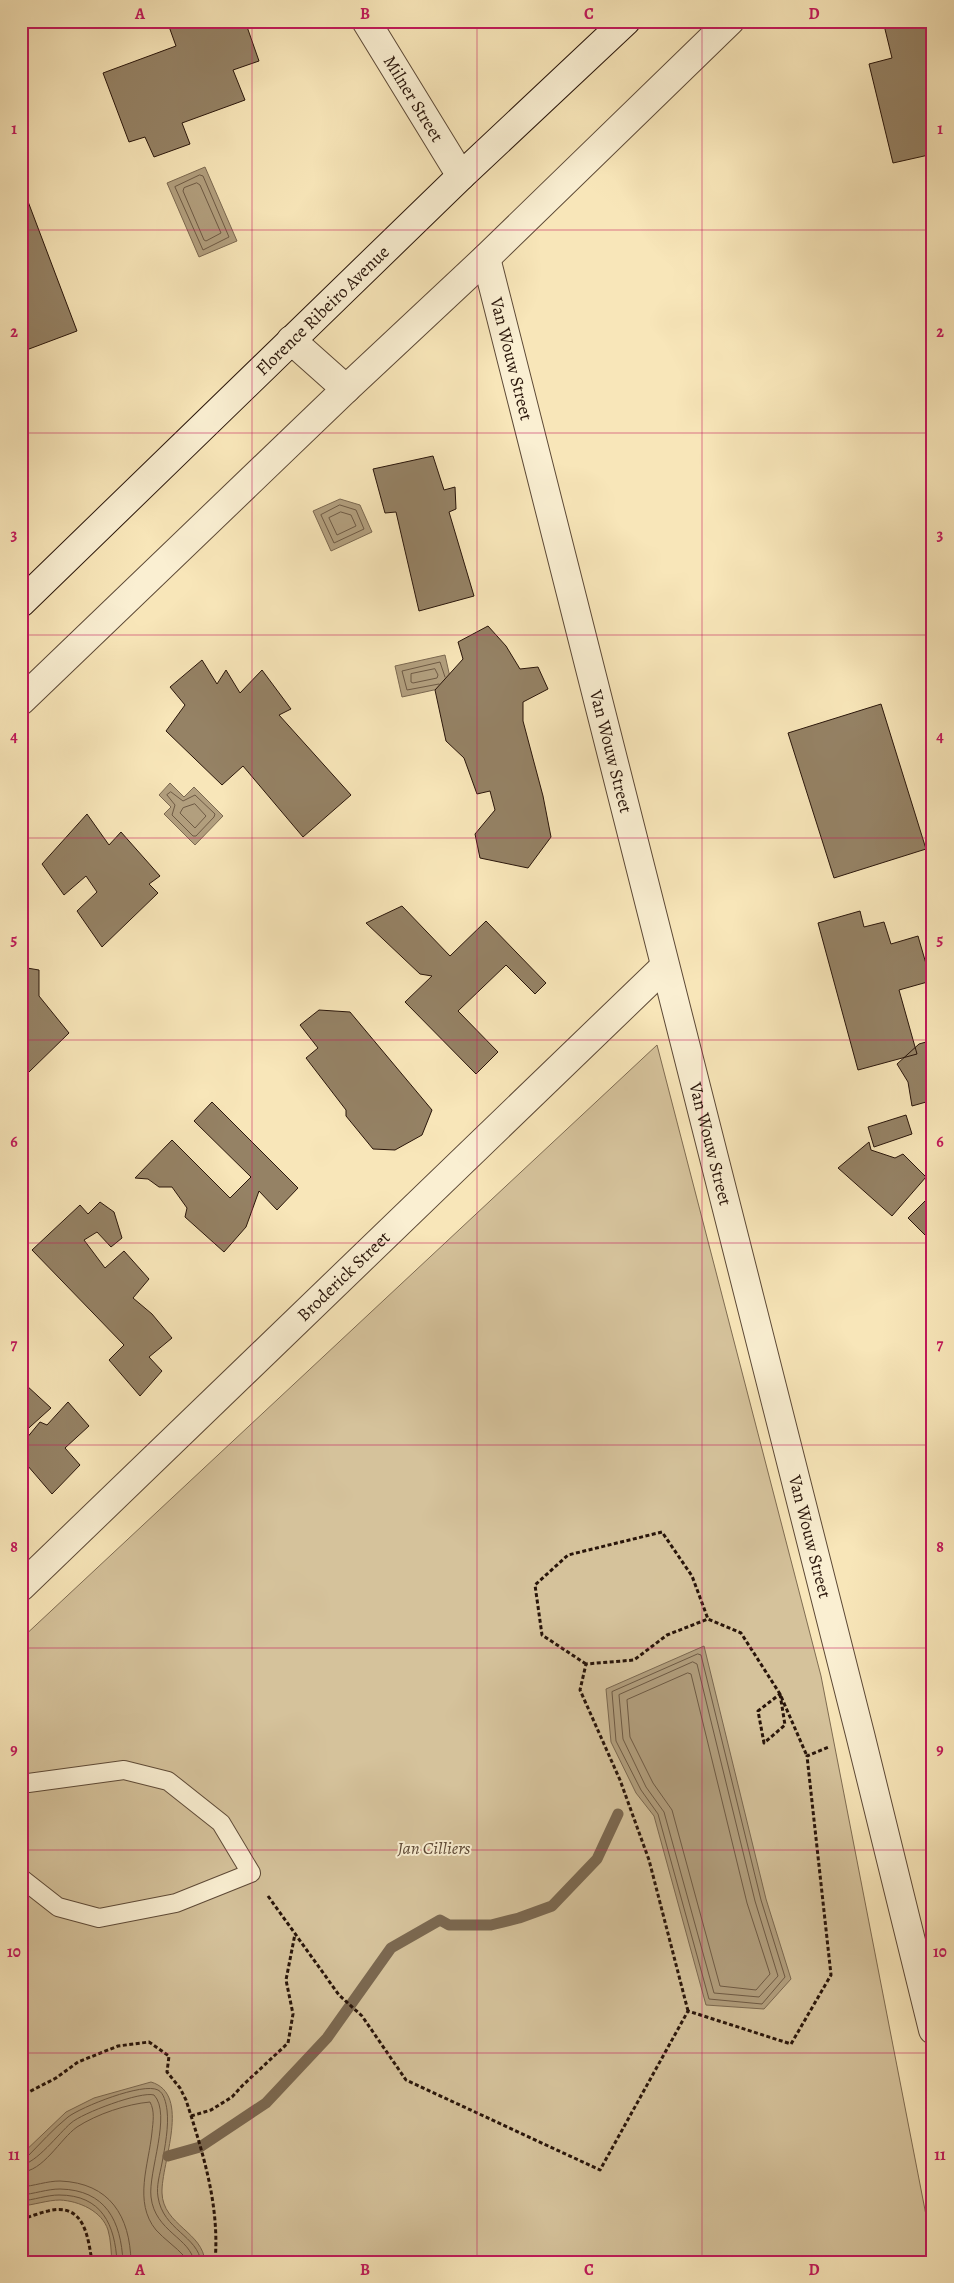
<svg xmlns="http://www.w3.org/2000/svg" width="954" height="2283" viewBox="0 0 954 2283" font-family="Alegreya,serif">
	<rect width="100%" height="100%" fill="#f8e6b9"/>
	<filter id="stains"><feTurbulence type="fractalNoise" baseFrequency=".004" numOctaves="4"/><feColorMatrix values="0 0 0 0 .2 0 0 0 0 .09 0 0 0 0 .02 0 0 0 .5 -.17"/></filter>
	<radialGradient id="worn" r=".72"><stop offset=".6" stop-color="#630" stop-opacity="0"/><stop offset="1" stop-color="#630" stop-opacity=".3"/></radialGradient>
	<path fill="#d5c29b" stroke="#7f6c52" d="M 657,1045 L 821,1676 L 933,2251 L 933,2262 L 21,2262 L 21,1639 Z"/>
	<path fill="#b29f7e" stroke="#7b6850" d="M 205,167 L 237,241 L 199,257 L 167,183 Z
		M 340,499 L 360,505 L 372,532 L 331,551 L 313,511 Z
		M 445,655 L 452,686 L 402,697 L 395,666 Z
		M 170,783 L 184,797 L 194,787 L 223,816 L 195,845 L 164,814 L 171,807 L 159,795 Z
		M 704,1646 L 766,1899 L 791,1979 L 764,2009 L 706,2005 L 654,1816 L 636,1793 L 611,1742 L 606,1689 Z
		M 151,2082 C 192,2094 161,2163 162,2193 C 163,2225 203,2232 205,2262 L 112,2262 C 111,2252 111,2240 108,2230 C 102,2211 79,2201 60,2200 C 48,2200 34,2205 21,2206 L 21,2155 L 66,2112 L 94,2098 Z"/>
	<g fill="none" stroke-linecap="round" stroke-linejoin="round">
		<path stroke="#6e5a44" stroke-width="1" d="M 200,175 L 203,176 L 229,237 L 203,250 L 175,187 Z
			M 197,183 L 200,185 L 221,233 L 206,241 L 204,240 L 183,191 L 184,188 Z
			M 340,505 L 356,510 L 364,529 L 334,543 L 321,515 Z
			M 341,512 L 351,515 L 356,526 L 337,535 L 329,518 Z
			M 435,669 L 438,675 L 437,678 L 413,683 L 411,682 L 411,674 Z
			M 439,684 L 407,690 L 402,671 L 440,662 L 445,677
			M 171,792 L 183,801 L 195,795 L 215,814 L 214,817 L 196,836 L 193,836 L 172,815 L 175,805 L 167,795 Z
			M 195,804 L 206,816 L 195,828 L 180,813 L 183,808 Z
			M 698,1654 L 701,1655 L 761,1900 L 785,1977 L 762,2004 L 709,1999 L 658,1814 L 641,1790 L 616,1741 L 612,1692 Z
			M 693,1662 L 697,1664 L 755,1901 L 778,1976 L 759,1997 L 714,1993 L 664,1812 L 646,1787 L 623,1739 L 619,1695 Z
			M 688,1673 L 691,1674 L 747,1903 L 770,1974 L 756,1990 L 720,1986 L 672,1810 L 653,1783 L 630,1737 L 627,1700 Z
			M 21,2158 L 27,2157 C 40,2144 53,2129 68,2117 C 81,2107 143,2082 158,2090 C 164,2093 166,2103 167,2110 C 169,2126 165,2147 162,2163 C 160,2174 156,2186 158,2197 C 163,2230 198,2236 201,2262
			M 21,2165 C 36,2164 59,2133 71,2123 C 82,2113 141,2091 154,2095 C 172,2114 148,2172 151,2197 C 155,2232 191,2238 194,2262
			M 21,2172 C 43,2172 60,2139 77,2127 C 97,2114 127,2104 150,2102 C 155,2111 153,2122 152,2132 C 149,2164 133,2202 156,2230 C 164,2239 176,2247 184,2256 L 187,2262
			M 21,2187 C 34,2186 47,2181 60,2181 C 110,2183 130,2216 131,2262
			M 21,2195 C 34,2194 47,2189 60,2189 C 106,2190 121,2221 123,2262
			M 21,2201 C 34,2200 47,2195 59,2195 C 102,2195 115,2225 117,2262"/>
		<path stroke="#7b6850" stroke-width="11" d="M 168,2156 L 200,2147 L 266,2103 L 327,2038 L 391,1948 L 440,1920 L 449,1925 L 491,1925 L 519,1918 L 552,1906 L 597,1859 L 618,1814"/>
	</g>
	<path fill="#958265" stroke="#29150a" d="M 167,21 L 245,21 L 259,61 L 233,70 L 245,100 L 182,123 L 190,144 L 154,157 L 145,137 L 129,142 L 103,73 L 176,46 Z
		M 883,21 L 929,21 L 933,38 L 933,154 L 893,163 L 869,64 L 892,58 Z
		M 21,183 L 77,331 L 21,352 Z
		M 433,456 L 444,490 L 455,487 L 456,509 L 449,512 L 474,596 L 419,611 L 396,512 L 385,513 L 373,469 Z
		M 488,626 L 506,646 L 520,669 L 538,667 L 548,689 L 523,702 L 523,721 L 543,796 L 551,837 L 528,868 L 480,858 L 475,834 L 495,810 L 490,791 L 477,794 L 464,758 L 446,741 L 435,690 L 463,659 L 458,642 Z
		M 202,660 L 217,684 L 226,670 L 240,693 L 262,670 L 291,709 L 279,715 L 351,795 L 303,837 L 243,766 L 222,785 L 166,731 L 185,705 L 170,687 Z
		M 881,704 L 926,849 L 834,878 L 788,733 Z
		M 87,814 L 109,845 L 121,832 L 160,876 L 149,884 L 158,893 L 102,947 L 77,911 L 97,892 L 86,876 L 64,895 L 42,864 Z
		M 402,906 L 450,956 L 486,921 L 546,983 L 535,994 L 506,965 L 458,1011 L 498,1052 L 476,1074 L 405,1002 L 432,976 L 420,974 L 366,923 Z
		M 860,911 L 864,927 L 884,922 L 891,944 L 918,936 L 931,981 L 899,990 L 917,1054 L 858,1070 L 818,923 Z
		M 21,967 L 39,970 L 39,996 L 69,1033 L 29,1072 L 21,1065 Z
		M 319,1010 L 350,1012 L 432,1110 L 422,1135 L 395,1150 L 373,1149 L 346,1116 L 346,1110 L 306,1058 L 318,1048 L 300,1025 Z
		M 933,1040 L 933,1100 L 912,1106 L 908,1082 L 897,1064 L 919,1044 Z
		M 212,1102 L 298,1188 L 277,1210 L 259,1191 L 246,1227 L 224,1252 L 185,1217 L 187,1208 L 172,1187 L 159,1187 L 148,1179 L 135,1178 L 172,1140 L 230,1198 L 251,1177 L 194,1121 Z
		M 906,1115 L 912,1134 L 874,1147 L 868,1127 Z
		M 869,1142 L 871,1150 L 895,1158 L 903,1154 L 926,1177 L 892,1216 L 838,1168 Z
		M 933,1193 L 933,1243 L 908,1218 Z
		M 100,1202 L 114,1212 L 122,1238 L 111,1247 L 97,1232 L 84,1240 L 105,1268 L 124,1251 L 149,1279 L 133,1298 L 152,1314 L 172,1338 L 149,1357 L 162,1371 L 140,1396 L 109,1360 L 124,1345 L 32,1250 L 80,1205 L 88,1214 Z
		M 26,1385 L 51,1408 L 21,1435 L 21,1387 Z
		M 68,1402 L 89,1426 L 65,1448 L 80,1465 L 52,1494 L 21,1458 L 21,1445 L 40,1422 L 47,1425 Z"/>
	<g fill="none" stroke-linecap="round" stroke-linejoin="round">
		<g stroke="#5d4936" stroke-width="20">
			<path id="lane" d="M 21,1784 L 124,1770 L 168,1781 L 221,1823 L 251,1873 L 176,1903 L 99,1918 L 58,1907 L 21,1878"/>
		</g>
		<g stroke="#5d4936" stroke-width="30">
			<g id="street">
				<path id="s1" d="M 366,21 L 461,176"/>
				<path id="s2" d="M 486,258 L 860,1734 L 933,2030"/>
				<path d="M 291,340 L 346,389"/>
				<path d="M 21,701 L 346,389 L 486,258 L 730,21"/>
				<path id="s3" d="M 21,1587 L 664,967"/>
			</g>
		</g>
		<g stroke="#29150a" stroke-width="30">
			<g id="secondary">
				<path id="s4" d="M 21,603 L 461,176 L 626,21"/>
			</g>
		</g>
		<path stroke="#29150a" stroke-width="3" stroke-dasharray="4 2.5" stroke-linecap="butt" d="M 586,1664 L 542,1635 L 535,1585 L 568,1555 L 662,1532 L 692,1576 L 708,1619
			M 780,1694 L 785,1725 L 764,1743 L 758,1711 Z
			M 268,1896 L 339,1995 L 362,2016 L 406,2080 L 600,2170 L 688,2011 L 791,2044 L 831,1975 L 807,1756 L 829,1747
			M 688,2011 L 649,1860 L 620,1780 L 580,1690 L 586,1664 L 634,1660 L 667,1635 L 708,1619 L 741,1633 L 780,1694 L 807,1756
			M 21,2100 L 27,2093 L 56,2078 L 78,2062 L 118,2046 L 149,2042 L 169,2056 L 167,2072 L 180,2088 L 186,2100 C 203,2153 220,2206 215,2262
			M 191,2116 L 211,2110 L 232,2097 L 242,2086 L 288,2043 L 293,2014 L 286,1980 L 295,1934
			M 21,2219 C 30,2217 39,2213 48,2211 C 84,2202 88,2236 92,2262"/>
		<use href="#lane" stroke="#faefd2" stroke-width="18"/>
		<use href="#street" stroke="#faefd2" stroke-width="28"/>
		<use href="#secondary" stroke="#faefd2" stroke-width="28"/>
	</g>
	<path fill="none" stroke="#c2185b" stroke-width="1" stroke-opacity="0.55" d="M 252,21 L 252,2262M 477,21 L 477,2262M 702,21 L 702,2262M 21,230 L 933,230M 21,433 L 933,433M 21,635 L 933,635M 21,838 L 933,838M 21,1040 L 933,1040M 21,1243 L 933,1243M 21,1445 L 933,1445M 21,1648 L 933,1648M 21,1850 L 933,1850M 21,2053 L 933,2053"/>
	<g text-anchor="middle" stroke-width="4" stroke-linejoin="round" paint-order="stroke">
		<g font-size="18" fill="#29150a" stroke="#faefd2">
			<text dy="6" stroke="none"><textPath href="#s1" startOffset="91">Milner Street</textPath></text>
			<text dy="6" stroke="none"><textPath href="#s4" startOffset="420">Florence Ribeiro Avenue</textPath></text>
			<text dy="6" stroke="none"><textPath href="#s2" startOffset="104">Van Wouw Street</textPath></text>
			<text dy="6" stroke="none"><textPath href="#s2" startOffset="509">Van Wouw Street</textPath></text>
			<text dy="6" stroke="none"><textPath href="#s2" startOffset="914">Van Wouw Street</textPath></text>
			<text dy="6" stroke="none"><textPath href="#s3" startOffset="448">Broderick Street</textPath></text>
			<text dy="6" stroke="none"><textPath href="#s2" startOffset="1319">Van Wouw Street</textPath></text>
		</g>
		<g font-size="18" font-style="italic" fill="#5d4936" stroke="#faefd2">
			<text x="434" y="1854">Jan Cilliers</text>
		</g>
	</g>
	<rect width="954" height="2283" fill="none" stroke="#f8e6b9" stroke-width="55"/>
	<rect x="28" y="28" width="898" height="2228" fill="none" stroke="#c2185b" stroke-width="2"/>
	<g font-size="16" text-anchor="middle" font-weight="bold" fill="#c2185b">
		<text x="140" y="19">A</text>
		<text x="365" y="19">B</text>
		<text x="589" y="19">C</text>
		<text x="814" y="19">D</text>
		<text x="14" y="134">1</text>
		<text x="940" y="134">1</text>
		<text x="14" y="337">2</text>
		<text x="940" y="337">2</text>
		<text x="14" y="540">3</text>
		<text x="940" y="540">3</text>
		<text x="14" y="742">4</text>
		<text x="940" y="742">4</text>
		<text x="14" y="945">5</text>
		<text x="940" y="945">5</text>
		<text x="14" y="1147">6</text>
		<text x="940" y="1147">6</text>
		<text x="14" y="1350">7</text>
		<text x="940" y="1350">7</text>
		<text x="14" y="1552">8</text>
		<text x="940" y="1552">8</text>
		<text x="14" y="1755">9</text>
		<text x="940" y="1755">9</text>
		<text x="14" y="1957">10</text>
		<text x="940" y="1957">10</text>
		<text x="14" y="2160">11</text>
		<text x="940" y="2160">11</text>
		<text x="140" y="2275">A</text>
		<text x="365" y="2275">B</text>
		<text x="589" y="2275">C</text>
		<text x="814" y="2275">D</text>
	</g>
	<rect width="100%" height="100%" filter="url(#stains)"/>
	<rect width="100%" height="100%" fill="url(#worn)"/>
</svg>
